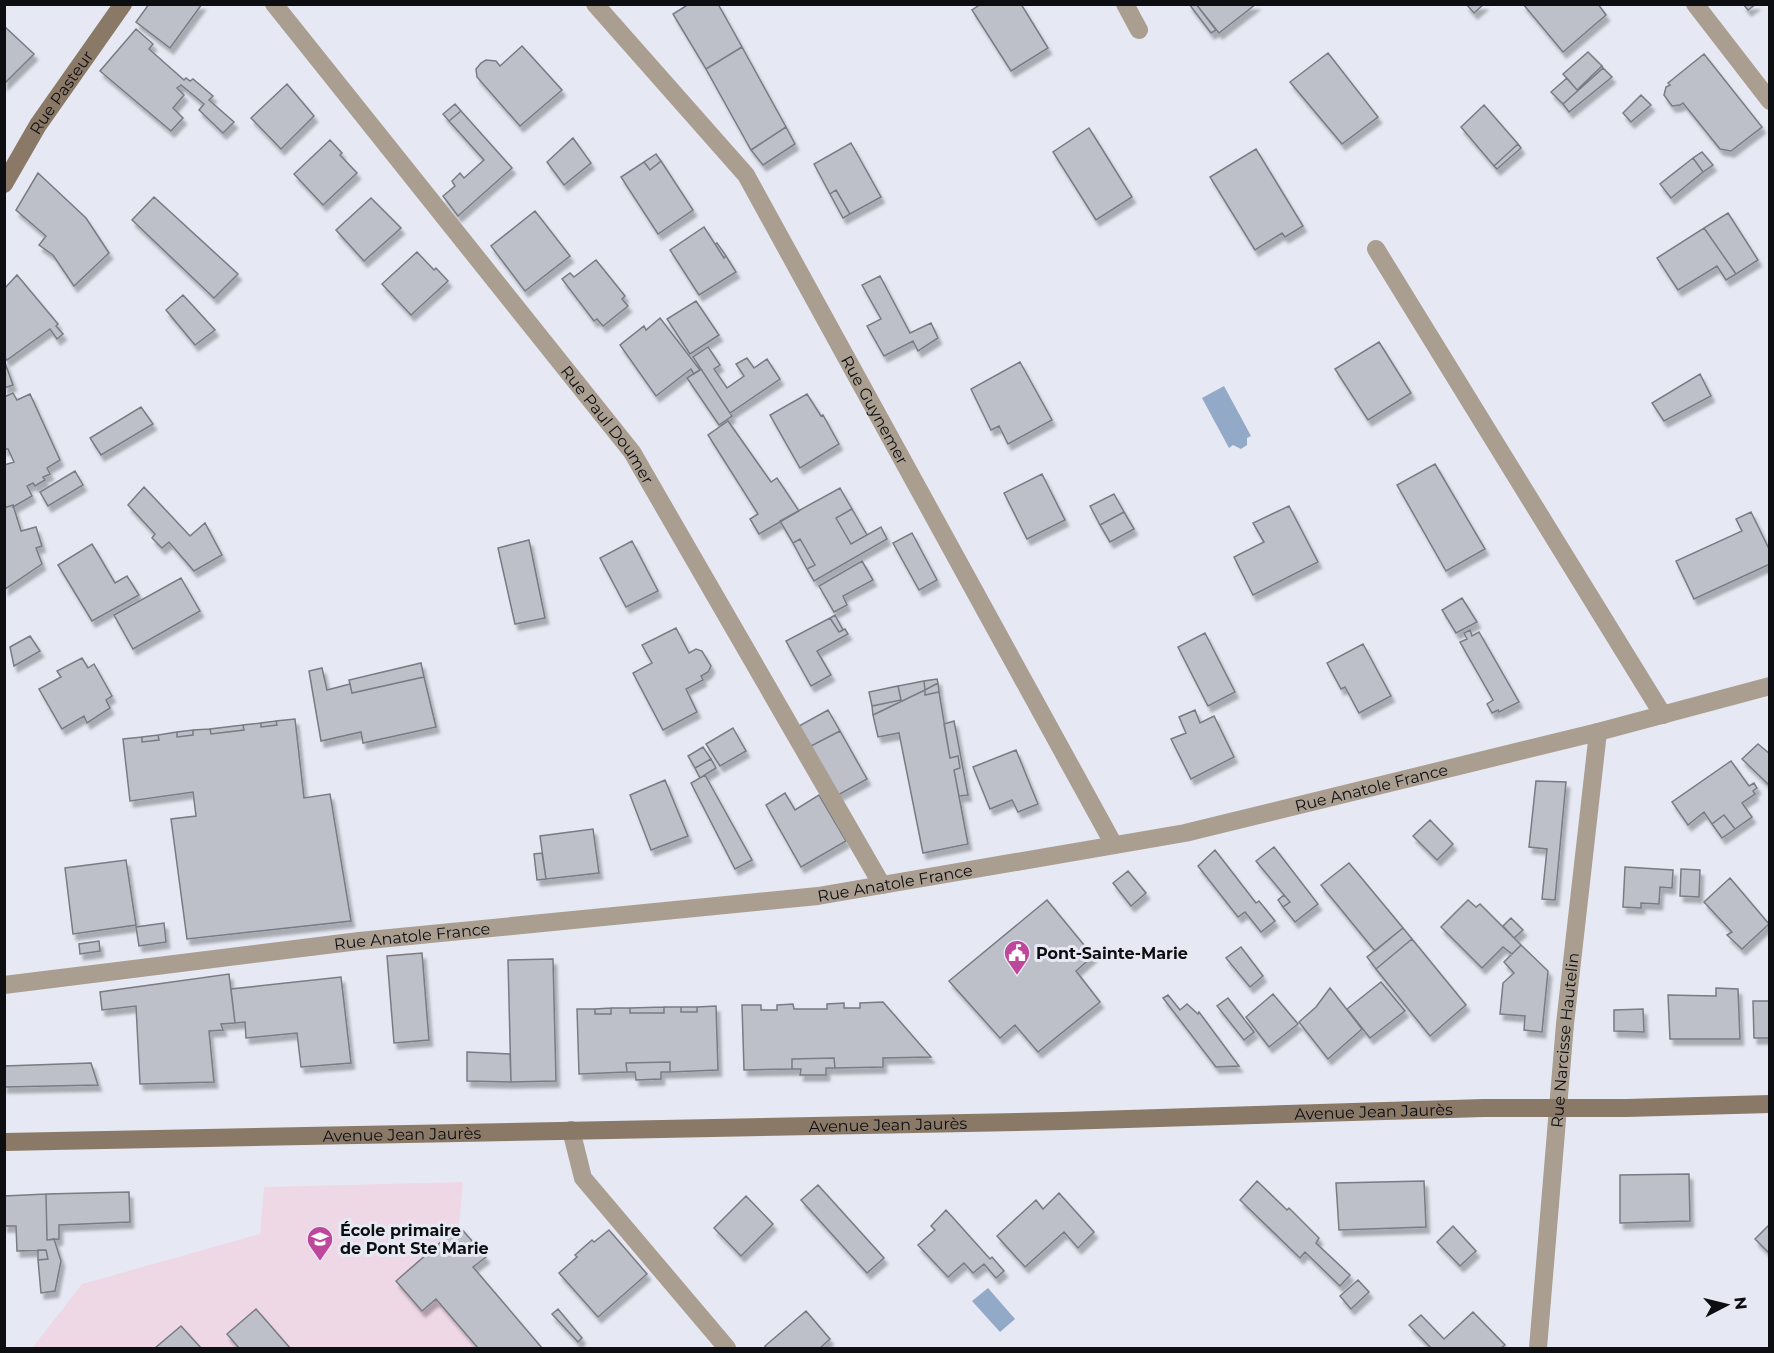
<svg xmlns="http://www.w3.org/2000/svg" width="1774" height="1353" viewBox="0 0 1774 1353" font-family="Montserrat,sans-serif">
	<defs>
		<filter id="shadow"><feDropShadow dx="3.5" dy="6" stdDeviation="1.5" flood-color="#0004"/></filter>
	</defs>
	<rect width="100%" height="100%" fill="#e6e9f3"/>
	<path fill="#efd8e5" d="M 463,1182 L 459,1226 L 486,1257 L 474,1268 L 542,1348 L 32,1348 L 82,1284 L 260,1234 L 264,1187 Z"/>
	<path fill="#92a9c7" d="M 1224,386 L 1251,436 L 1247,438 L 1247,445 L 1241,449 L 1233,445 L 1229,448 L 1202,398 Z
		M 988,1288 L 1015,1319 L 1000,1332 L 972,1301 Z"/>
	<path fill="#bdc0c9" stroke="#797b84" stroke-width="1.5" filter="url(#shadow)" d="M 149,4 L 202,4 L 170,48 L 136,22 Z
		M 689,4 L 718,4 L 742,47 L 706,69 L 673,14 Z
		M 981,4 L 1021,4 L 1048,48 L 1011,71 L 972,10 Z
		M 1189,4 L 1196,4 L 1216,30 L 1211,33 Z
		M 1196,4 L 1256,4 L 1219,33 Z
		M 1466,4 L 1484,4 L 1474,13 Z
		M 1523,4 L 1598,4 L 1606,15 L 1563,52 Z
		M 1743,4 L 1756,4 L 1748,10 Z
		M 4,26 L 34,54 L 4,84 Z
		M 136,29 L 153,44 L 149,49 L 184,80 L 186,78 L 190,81 L 193,79 L 213,96 L 209,100 L 234,122 L 223,133 L 199,110 L 204,104 L 181,85 L 177,88 L 184,95 L 173,108 L 183,118 L 171,131 L 100,71 Z
		M 522,46 L 562,90 L 520,126 L 477,77 L 476,69 L 481,63 L 486,60 L 496,61 L 500,66 Z
		M 742,47 L 786,127 L 751,150 L 706,69 Z
		M 1588,52 L 1602,66 L 1577,90 L 1563,74 Z
		M 1328,53 L 1378,117 L 1342,144 L 1290,82 Z
		M 1704,54 L 1762,127 L 1731,151 L 1720,149 L 1683,103 L 1680,105 L 1672,106 L 1664,95 L 1666,87 L 1670,85 L 1668,83 Z
		M 1602,66 L 1603,68 L 1563,104 L 1551,92 L 1567,78 L 1577,90 Z
		M 1603,68 L 1612,77 L 1569,112 L 1563,104 Z
		M 287,84 L 314,116 L 281,149 L 251,118 Z
		M 1641,95 L 1651,105 L 1631,122 L 1623,113 Z
		M 455,104 L 461,111 L 449,121 L 443,114 Z
		M 1484,105 L 1518,144 L 1494,166 L 1461,127 Z
		M 461,111 L 512,168 L 458,216 L 443,196 L 455,186 L 452,181 L 460,173 L 464,178 L 484,160 L 449,121 Z
		M 786,127 L 795,144 L 763,165 L 751,150 Z
		M 1089,128 L 1132,197 L 1096,220 L 1053,152 Z
		M 573,138 L 591,163 L 564,185 L 547,162 Z
		M 330,140 L 342,153 L 340,155 L 357,173 L 323,205 L 294,174 Z
		M 851,143 L 881,197 L 850,214 L 836,190 L 830,194 L 814,164 Z
		M 1518,144 L 1521,148 L 1497,169 L 1494,166 Z
		M 1256,149 L 1303,226 L 1285,237 L 1282,233 L 1255,250 L 1210,177 Z
		M 1702,152 L 1713,165 L 1703,172 L 1693,158 Z
		M 656,154 L 661,161 L 650,170 L 644,162 Z
		M 1693,158 L 1703,172 L 1671,198 L 1660,184 Z
		M 661,161 L 693,210 L 658,234 L 621,177 L 644,162 L 650,170 Z
		M 38,173 L 86,218 L 109,253 L 74,286 L 53,255 L 39,245 L 46,236 L 16,210 Z
		M 836,190 L 850,214 L 843,218 L 830,194 Z
		M 154,197 L 238,274 L 214,298 L 132,220 Z
		M 371,198 L 401,228 L 364,261 L 336,230 Z
		M 535,211 L 570,256 L 525,291 L 491,246 Z
		M 1728,213 L 1758,260 L 1736,274 L 1704,228 Z
		M 704,227 L 724,258 L 726,256 L 736,272 L 699,295 L 670,250 Z
		M 1704,228 L 1736,274 L 1726,280 L 1717,266 L 1678,290 L 1657,258 Z
		M 717,243 L 726,256 L 724,258 L 715,244 Z
		M 417,252 L 434,270 L 436,268 L 448,281 L 411,315 L 382,284 Z
		M 596,260 L 625,296 L 622,299 L 628,306 L 603,326 L 597,319 L 594,321 L 562,279 L 570,273 L 574,277 Z
		M 17,275 L 58,324 L 56,326 L 63,334 L 57,339 L 50,329 L 7,360 L 4,357 L 4,289 Z
		M 880,276 L 910,333 L 931,323 L 938,338 L 918,351 L 913,341 L 884,356 L 867,326 L 881,319 L 862,285 Z
		M 183,295 L 215,330 L 195,345 L 166,310 Z
		M 696,301 L 719,335 L 690,354 L 667,319 Z
		M 660,318 L 700,370 L 694,374 L 691,369 L 656,396 L 620,345 L 644,326 L 646,330 Z
		M 1379,342 L 1411,393 L 1368,420 L 1335,369 Z
		M 708,347 L 720,365 L 714,369 L 727,388 L 744,376 L 736,364 L 747,358 L 754,368 L 767,359 L 780,379 L 730,413 L 693,357 Z
		M 4,360 L 13,385 L 4,388 Z
		M 1020,362 L 1052,420 L 1008,444 L 999,426 L 991,430 L 971,389 Z
		M 701,369 L 732,416 L 719,425 L 687,378 Z
		M 1700,374 L 1711,396 L 1664,421 L 1652,403 Z
		M 13,393 L 17,400 L 30,394 L 60,460 L 47,468 L 50,474 L 43,477 L 45,480 L 35,486 L 33,483 L 27,486 L 32,496 L 13,507 L 13,505 L 4,508 L 4,465 L 14,462 L 8,449 L 4,449 L 4,397 Z
		M 807,394 L 821,416 L 823,415 L 839,444 L 800,468 L 770,415 Z
		M 141,407 L 153,424 L 101,455 L 90,438 Z
		M 728,421 L 771,482 L 777,478 L 799,511 L 759,534 L 750,519 L 758,514 L 708,435 Z
		M 1435,464 L 1485,549 L 1446,571 L 1397,485 Z
		M 75,471 L 83,485 L 48,506 L 40,492 Z
		M 1042,474 L 1065,520 L 1027,539 L 1004,493 Z
		M 144,487 L 190,536 L 205,523 L 222,555 L 194,571 L 169,542 L 162,548 L 152,538 L 155,534 L 128,505 Z
		M 840,488 L 852,509 L 836,518 L 851,544 L 881,527 L 887,539 L 814,581 L 807,569 L 815,565 L 800,539 L 793,543 L 780,521 Z
		M 1114,494 L 1124,512 L 1100,525 L 1090,506 Z
		M 13,505 L 21,531 L 36,527 L 42,546 L 36,548 L 42,564 L 5,589 L 4,508 Z
		M 1289,506 L 1318,562 L 1253,595 L 1234,557 L 1264,542 L 1253,523 Z
		M 852,509 L 867,535 L 851,544 L 836,518 Z
		M 1124,512 L 1134,529 L 1110,542 L 1100,525 Z
		M 1751,512 L 1770,551 L 1770,564 L 1694,599 L 1676,561 L 1742,531 L 1736,519 Z
		M 912,533 L 937,580 L 919,590 L 893,543 Z
		M 800,539 L 815,565 L 807,569 L 793,543 Z
		M 529,540 L 545,618 L 515,624 L 498,548 Z
		M 632,541 L 658,591 L 626,607 L 600,558 Z
		M 92,544 L 115,583 L 127,576 L 139,595 L 92,621 L 58,565 Z
		M 862,561 L 873,580 L 843,596 L 847,605 L 834,612 L 819,586 Z
		M 181,578 L 200,611 L 133,649 L 114,615 Z
		M 1462,598 L 1477,622 L 1456,633 L 1442,610 Z
		M 835,615 L 843,630 L 839,632 L 830,618 Z
		M 830,618 L 839,632 L 845,629 L 848,634 L 817,651 L 831,675 L 811,686 L 786,641 Z
		M 676,628 L 689,653 L 696,649 L 702,651 L 711,666 L 708,672 L 701,676 L 703,680 L 686,689 L 697,712 L 663,730 L 633,673 L 652,663 L 642,645 Z
		M 1470,630 L 1472,636 L 1479,632 L 1519,702 L 1499,712 L 1498,710 L 1492,713 L 1487,704 L 1493,700 L 1460,642 L 1467,639 L 1464,633 Z
		M 1205,633 L 1235,692 L 1208,706 L 1178,647 Z
		M 30,636 L 40,651 L 14,666 L 10,647 Z
		M 1363,644 L 1391,696 L 1359,713 L 1345,687 L 1341,689 L 1327,663 Z
		M 82,658 L 88,668 L 94,664 L 112,696 L 106,700 L 110,708 L 87,723 L 84,716 L 62,729 L 39,689 L 61,677 L 57,671 Z
		M 421,663 L 424,677 L 352,693 L 349,680 Z
		M 322,668 L 327,690 L 350,684 L 352,693 L 424,677 L 436,727 L 363,743 L 361,732 L 321,741 L 309,671 Z
		M 937,679 L 938,683 L 925,690 L 924,681 Z
		M 924,681 L 925,690 L 873,715 L 872,706 L 901,700 L 898,686 Z
		M 938,683 L 939,692 L 925,695 L 925,690 Z
		M 898,686 L 901,700 L 872,706 L 869,692 Z
		M 925,690 L 925,695 L 939,692 L 950,758 L 958,756 L 960,768 L 954,770 L 968,844 L 923,853 L 899,733 L 878,737 L 873,715 Z
		M 828,710 L 840,731 L 811,746 L 799,726 Z
		M 1195,710 L 1200,723 L 1214,716 L 1234,757 L 1191,779 L 1171,739 L 1186,733 L 1179,717 Z
		M 295,719 L 304,798 L 330,794 L 351,921 L 187,939 L 171,819 L 196,816 L 193,792 L 130,801 L 123,739 L 142,737 L 142,742 L 159,740 L 158,735 L 177,732 L 177,737 L 193,735 L 193,730 L 210,729 L 211,734 L 244,730 L 243,725 L 261,723 L 261,727 L 277,725 L 276,721 Z
		M 276,721 L 277,725 L 261,727 L 261,723 Z
		M 954,721 L 968,795 L 959,796 L 954,770 L 960,768 L 958,756 L 950,758 L 944,724 Z
		M 243,725 L 244,730 L 211,734 L 210,729 Z
		M 733,728 L 746,751 L 720,766 L 706,744 Z
		M 193,730 L 193,735 L 177,737 L 177,732 Z
		M 840,731 L 867,779 L 838,795 L 811,746 Z
		M 158,735 L 159,740 L 142,742 L 142,737 Z
		M 1758,744 L 1770,754 L 1770,786 L 1742,759 Z
		M 703,747 L 711,759 L 695,768 L 688,756 Z
		M 1016,750 L 1038,804 L 1018,812 L 1012,800 L 990,809 L 973,767 Z
		M 711,759 L 716,768 L 700,778 L 695,768 Z
		M 1731,761 L 1749,786 L 1754,783 L 1757,788 L 1753,791 L 1755,794 L 1742,803 L 1752,817 L 1735,829 L 1724,815 L 1712,824 L 1704,812 L 1688,825 L 1672,802 Z
		M 705,775 L 752,860 L 735,869 L 691,783 Z
		M 665,780 L 688,836 L 651,850 L 630,795 Z
		M 1536,781 L 1566,782 L 1555,900 L 1542,899 L 1547,849 L 1529,847 Z
		M 785,793 L 795,810 L 819,795 L 846,841 L 801,867 L 766,805 Z
		M 1724,815 L 1735,829 L 1722,838 L 1712,824 Z
		M 1430,820 L 1453,844 L 1437,860 L 1413,836 Z
		M 593,829 L 599,873 L 546,879 L 540,836 Z
		M 1274,847 L 1318,904 L 1295,922 L 1283,907 L 1290,902 L 1256,861 Z
		M 1215,850 L 1256,903 L 1259,901 L 1275,921 L 1261,932 L 1245,912 L 1238,917 L 1198,866 Z
		M 542,853 L 546,879 L 537,880 L 534,854 Z
		M 126,860 L 136,925 L 73,934 L 65,868 Z
		M 1349,863 L 1403,928 L 1375,951 L 1321,885 Z
		M 1625,867 L 1673,870 L 1672,888 L 1660,887 L 1659,904 L 1641,903 L 1641,908 L 1623,907 Z
		M 1681,869 L 1700,870 L 1699,897 L 1680,896 Z
		M 1128,871 L 1146,893 L 1131,906 L 1113,883 Z
		M 1730,878 L 1769,924 L 1742,949 L 1727,935 L 1732,932 L 1704,902 Z
		M 1284,895 L 1290,902 L 1283,907 L 1278,900 Z
		M 1047,900 L 1093,956 L 1076,971 L 1100,1002 L 1038,1052 L 1015,1025 L 1000,1038 L 949,981 Z
		M 1468,900 L 1476,907 L 1480,904 L 1521,945 L 1512,954 L 1503,947 L 1482,968 L 1441,927 Z
		M 1511,918 L 1523,930 L 1514,938 L 1503,926 Z
		M 164,923 L 166,942 L 139,946 L 136,927 Z
		M 1403,928 L 1412,939 L 1376,969 L 1367,957 Z
		M 1412,939 L 1466,1005 L 1430,1036 L 1376,969 Z
		M 99,941 L 100,951 L 80,954 L 79,944 Z
		M 1521,945 L 1548,971 L 1542,1032 L 1524,1030 L 1525,1016 L 1500,1014 L 1503,983 L 1514,973 L 1504,962 Z
		M 1241,947 L 1263,976 L 1250,987 L 1226,958 Z
		M 422,953 L 429,1040 L 394,1043 L 387,956 Z
		M 553,959 L 556,1081 L 511,1082 L 508,960 Z
		M 229,974 L 235,1023 L 221,1024 L 223,1030 L 209,1031 L 214,1082 L 140,1084 L 136,1006 L 102,1010 L 100,992 Z
		M 341,977 L 351,1063 L 301,1067 L 297,1033 L 246,1038 L 245,1022 L 235,1023 L 231,989 Z
		M 1381,982 L 1405,1011 L 1370,1038 L 1347,1009 Z
		M 1330,988 L 1362,1029 L 1328,1059 L 1299,1022 L 1316,1007 Z
		M 1716,988 L 1738,989 L 1740,1039 L 1670,1039 L 1668,995 L 1716,996 Z
		M 1273,994 L 1298,1024 L 1269,1047 L 1246,1017 Z
		M 1168,995 L 1180,1010 L 1187,1004 L 1198,1014 L 1199,1012 L 1239,1066 L 1216,1067 L 1163,998 Z
		M 1228,998 L 1254,1032 L 1244,1040 L 1217,1006 Z
		M 1753,1001 L 1770,1001 L 1770,1038 L 1754,1038 Z
		M 883,1002 L 931,1057 L 883,1058 L 883,1067 L 835,1068 L 834,1058 L 792,1059 L 792,1069 L 744,1070 L 742,1005 L 761,1005 L 761,1010 L 777,1010 L 777,1005 L 793,1004 L 794,1009 L 827,1009 L 827,1004 L 844,1003 L 844,1008 L 860,1008 L 860,1003 Z
		M 716,1006 L 718,1070 L 670,1072 L 670,1062 L 626,1063 L 627,1072 L 579,1074 L 577,1009 L 595,1009 L 595,1014 L 611,1014 L 611,1008 L 630,1008 L 630,1013 L 664,1013 L 664,1007 L 681,1007 L 681,1012 L 697,1012 L 697,1007 Z
		M 664,1007 L 664,1013 L 630,1013 L 630,1008 Z
		M 681,1007 L 697,1007 L 697,1012 L 681,1012 Z
		M 611,1008 L 611,1014 L 595,1014 L 595,1009 Z
		M 1643,1009 L 1644,1032 L 1614,1031 L 1614,1010 Z
		M 467,1052 L 510,1054 L 511,1082 L 467,1081 Z
		M 834,1058 L 835,1068 L 826,1068 L 826,1075 L 800,1075 L 801,1069 L 792,1069 L 792,1059 Z
		M 670,1062 L 670,1072 L 661,1072 L 661,1079 L 636,1080 L 635,1072 L 627,1072 L 626,1063 Z
		M 91,1063 L 98,1085 L 4,1087 L 4,1066 Z
		M 1689,1174 L 1690,1221 L 1620,1223 L 1620,1175 Z
		M 1257,1181 L 1287,1210 L 1289,1208 L 1319,1238 L 1316,1243 L 1350,1275 L 1340,1286 L 1305,1252 L 1300,1258 L 1240,1200 Z
		M 1424,1181 L 1426,1227 L 1339,1230 L 1336,1183 Z
		M 818,1185 L 884,1258 L 867,1273 L 801,1200 Z
		M 129,1192 L 130,1222 L 59,1225 L 59,1239 L 47,1240 L 46,1194 Z
		M 1059,1193 L 1094,1232 L 1078,1248 L 1064,1232 L 1025,1267 L 997,1236 L 1036,1200 L 1043,1209 Z
		M 46,1194 L 47,1240 L 54,1239 L 61,1261 L 55,1291 L 41,1293 L 38,1260 L 48,1259 L 46,1250 L 17,1251 L 16,1226 L 4,1226 L 4,1196 Z
		M 746,1196 L 773,1224 L 741,1256 L 714,1228 Z
		M 946,1210 L 990,1259 L 992,1257 L 1004,1271 L 996,1278 L 984,1264 L 973,1273 L 964,1263 L 948,1277 L 918,1245 L 935,1230 L 931,1226 Z
		M 1770,1224 L 1770,1254 L 1755,1239 Z
		M 459,1226 L 486,1257 L 473,1267 L 542,1348 L 478,1348 L 436,1299 L 422,1311 L 396,1281 Z
		M 1453,1226 L 1476,1251 L 1460,1266 L 1437,1242 Z
		M 609,1230 L 647,1274 L 598,1317 L 559,1273 L 577,1257 L 575,1255 L 592,1240 L 594,1242 Z
		M 38,1250 L 46,1250 L 48,1259 L 38,1260 Z
		M 1358,1280 L 1369,1292 L 1351,1309 L 1340,1296 Z
		M 256,1309 L 290,1348 L 239,1348 L 227,1334 Z
		M 558,1309 L 582,1338 L 578,1342 L 552,1314 Z
		M 806,1311 L 830,1339 L 820,1348 L 767,1348 L 765,1346 Z
		M 1473,1312 L 1505,1345 L 1501,1348 L 1431,1348 L 1409,1325 L 1421,1315 L 1444,1339 Z
		M 181,1326 L 201,1348 L 155,1348 Z"/>
	<g fill="none" stroke-linecap="round" stroke-linejoin="round">
		<path stroke="#aa9e91" stroke-width="18" d="M 571,1130 L 583,1178 L 727,1348"/>
		<g stroke="#aa9e91" stroke-width="18">
			<path id="s1" d="M 274,4 L 632,452 L 882,885"/>
			<path id="s2" d="M 595,4 L 746,175 L 1114,845"/>
			<path d="M 1125,4 L 1139,30"/>
			<path d="M 1695,4 L 1770,101"/>
			<path d="M 1376,249 L 1663,715"/>
			<path id="s3" d="M 4,985 L 359,941 L 818,896 L 1185,833 L 1598,732 L 1770,686"/>
			<path id="s4" d="M 1538,1348 L 1565,1024 L 1598,732"/>
		</g>
		<g stroke="#8b7967" stroke-width="18">
			<path id="s5" d="M 4,184 L 38,125 L 123,4"/>
			<path id="s6" d="M 4,1142 L 1063,1121 L 1484,1108 L 1626,1108 L 1770,1104"/>
		</g>
	</g>
	<defs>
		<g id="civic-pin" transform="scale(1.35)"><path d="M0 17L-7.5 6A9.5 9.5 0 1 1 7.5 6Z" fill="#bf479b" stroke="#e6e9f3"/><path d="M-.6-6.5H3V-4.5H.6V-3L4-1V1h2V6H-6V1h2V-1L-.6-3ZM-1.2 2.5V6h2.4V2.5Z" fill="#fff"/></g>
		<g id="school-pin" transform="scale(1.35)"><path d="M0 17L-7.5 6A9.5 9.5 0 1 1 7.5 6Z" fill="#bf479b" stroke="#e6e9f3"/><path d="M0-5L7-2L0 1L-7-2ZM-4 1L0 2.5L4 1V4Q0 6-4 4Z" fill="#fff"/></g>
	</defs>
	<g fill-rule="evenodd">
		<use href="#civic-pin" x="1017" y="953"/>
		<use href="#school-pin" x="320" y="1239"/>
	</g>
	<g text-anchor="middle" stroke-width="6" stroke-linejoin="round" paint-order="stroke">
		<g font-size="16" fill="#0d0e11" stroke="#e6e9f3">
			<text dy="6" stroke="none"><textPath href="#s5" startOffset="108">Rue Pasteur</textPath></text>
			<text dy="6" stroke="none"><textPath href="#s2" startOffset="496">Rue Guynemer</textPath></text>
			<text dy="6" stroke="none"><textPath href="#s1" startOffset="537">Rue Paul Doumer</textPath></text>
			<text dy="6" stroke="none"><textPath href="#s3" startOffset="1383">Rue Anatole France</textPath></text>
			<text dy="6" stroke="none"><textPath href="#s3" startOffset="897">Rue Anatole France</textPath></text>
			<text dy="6" stroke="none"><textPath href="#s3" startOffset="411">Rue Anatole France</textPath></text>
			<text dy="6" stroke="none"><textPath href="#s4" startOffset="309">Rue Narcisse Hautelin</textPath></text>
			<text dy="6" stroke="none"><textPath href="#s6" startOffset="1370">Avenue Jean Jaurès</textPath></text>
			<text dy="6" stroke="none"><textPath href="#s6" startOffset="884">Avenue Jean Jaurès</textPath></text>
			<text dy="6" stroke="none"><textPath href="#s6" startOffset="398">Avenue Jean Jaurès</textPath></text>
		</g>
		<g font-size="16" font-weight="bold" fill="#0d0e11" stroke="#e6e9f3" text-anchor="start">
			<text x="1036" y="959">Pont-Sainte-Marie</text>
			<text x="340" y="1236">École primaire<tspan x="340" dy="18">de Pont Ste Marie</tspan></text>
		</g>
	</g>
	<rect width="1774" height="1353" fill="none" stroke="#0d0e11" stroke-width="12"/>
	<g transform="translate(1726 1305) rotate(83)" stroke="#e6e9f3" stroke-width="4.5" paint-order="stroke">
	<path d="M0-4.5L10 22L0 15L-10 22Z" fill="#0d0e11"/>
	<text y="-9" font-size="16" font-weight="bold" text-anchor="middle" fill="#0d0e11">N</text>
	</g>
</svg>
